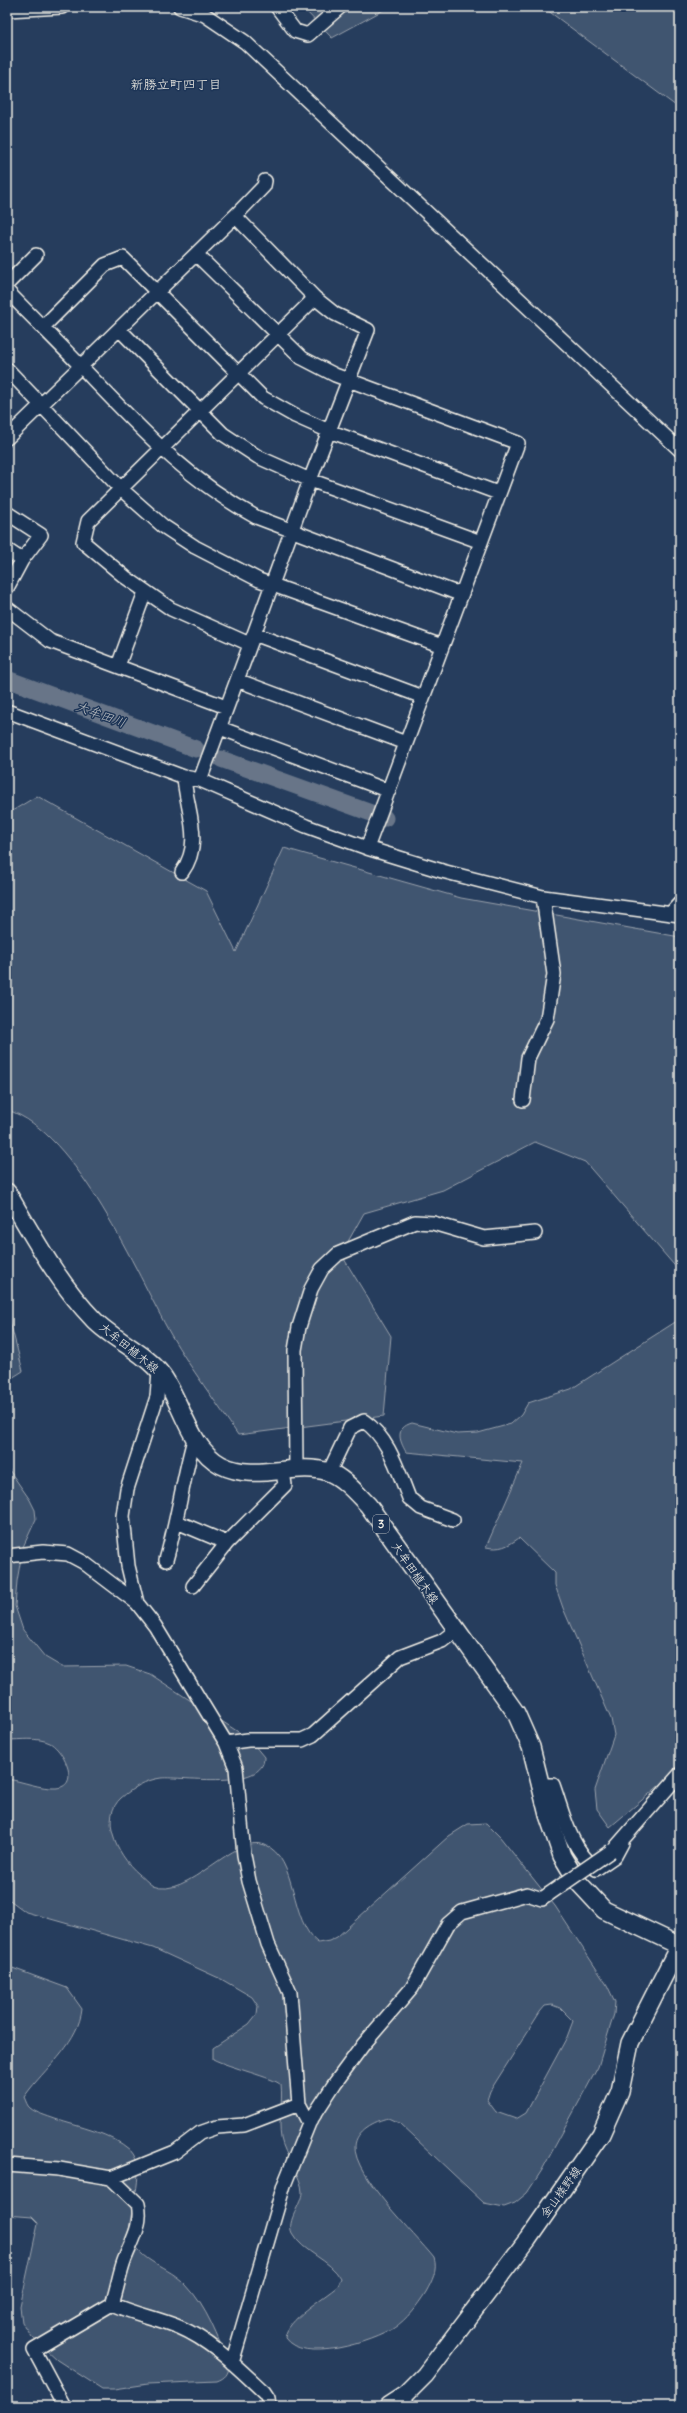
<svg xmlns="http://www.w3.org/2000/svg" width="687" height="2413" viewBox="0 0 687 2413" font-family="Delius,'Klee One',sans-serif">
	<rect width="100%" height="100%" fill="#263d5d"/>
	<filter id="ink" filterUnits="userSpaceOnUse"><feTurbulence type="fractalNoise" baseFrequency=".025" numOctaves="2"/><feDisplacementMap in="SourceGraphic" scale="8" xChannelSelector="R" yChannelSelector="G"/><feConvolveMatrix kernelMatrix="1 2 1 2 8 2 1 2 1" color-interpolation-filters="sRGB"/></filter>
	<g filter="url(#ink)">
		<path fill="#40546f" stroke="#9aa2ac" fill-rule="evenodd" d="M 302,7 L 389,7 L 332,38 Z
			M 543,7 L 680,7 L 680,109 Z
			M 37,796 L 206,891 L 236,952 L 284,848 L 461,898 L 680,937 L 680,1272 L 585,1162 L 535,1142 L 443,1190 L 364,1213 L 341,1254 L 391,1336 L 384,1416 L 238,1435 C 216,1402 191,1369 171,1335 C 136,1273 77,1131 7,1110 L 7,814 Z
			M 7,1310 L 23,1371 L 7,1381 Z
			M 680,1319 L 680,1768 L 610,1827 L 597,1809 L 595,1790 L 614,1735 L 611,1719 L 563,1608 L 555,1585 L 555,1573 L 519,1538 C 508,1546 500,1550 486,1547 L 523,1463 L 406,1452 C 399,1440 395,1428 412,1423 L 457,1434 L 478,1433 L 511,1424 L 521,1415 L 528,1403 L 571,1389 Z
			M 7,1467 L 30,1500 L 35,1510 L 36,1519 L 23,1547 L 17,1581 L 15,1606 L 23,1630 L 45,1657 L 62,1667 L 126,1666 L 150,1674 L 249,1739 L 264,1757 C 265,1791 182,1776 161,1778 C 145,1780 133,1788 121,1798 C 111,1807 109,1821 113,1834 C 117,1849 127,1864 139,1874 C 143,1877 148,1883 153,1886 C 187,1901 235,1832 265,1845 C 298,1858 289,1921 318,1943 L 329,1941 L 337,1937 L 449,1836 L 468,1824 L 486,1823 L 500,1837 L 555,1906 L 607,1985 L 615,2002 L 614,2014 L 598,2067 L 542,2170 L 527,2193 L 515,2203 L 504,2207 L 484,2203 L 399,2123 L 388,2118 C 375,2121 356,2130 355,2146 C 353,2175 415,2234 434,2258 C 438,2270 432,2281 426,2292 C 417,2306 407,2319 394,2328 C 372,2342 303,2364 285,2338 C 286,2320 324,2298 338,2286 L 341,2279 C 330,2259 303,2253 292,2233 C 286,2221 302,2204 302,2192 C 302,2177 284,2155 281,2138 C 278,2121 283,2102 281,2085 C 275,2078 228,2067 213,2059 L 213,2048 L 249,2024 L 257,2014 L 258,2006 L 252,1997 L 221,1979 L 153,1948 L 26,1912 L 7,1898 L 7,1779 C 22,1781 41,1789 56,1788 C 82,1786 63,1750 50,1743 C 38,1737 20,1740 7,1740 ZM 552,2005 L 560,2008 L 573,2021 L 567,2037 L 526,2113 L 516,2119 L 496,2112 L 487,2100 L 490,2091 L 540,2012 L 545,2006 Z
			M 7,1966 L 67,1988 L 82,2009 C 79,2040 49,2065 30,2089 L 24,2097 C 26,2101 27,2106 30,2108 C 36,2113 47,2116 55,2119 C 79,2127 111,2133 130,2150 C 150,2170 125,2218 130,2236 C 139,2263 169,2266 186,2285 C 207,2307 218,2338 229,2365 C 229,2374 225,2378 217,2381 L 147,2384 L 114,2389 L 102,2389 L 57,2360 L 32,2337 L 22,2322 L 20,2307 L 38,2223 L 32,2217 L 7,2215 Z"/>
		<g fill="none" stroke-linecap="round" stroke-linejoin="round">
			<path stroke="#677588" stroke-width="17" d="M 7,679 L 196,749
				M 221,759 L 385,818"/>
			<g stroke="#f4f1e8" stroke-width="16">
				<path id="minor" d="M 180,7 L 205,15 L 245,42 L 680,450
					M 277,7 L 295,31 L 308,35 L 340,7
					M 7,10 L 62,7
					M 235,216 L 264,186 L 265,181
					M 196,254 L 302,358 L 335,375 L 518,443 L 367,848
					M 7,284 L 36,255
					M 7,291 C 35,320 64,348 92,378 C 145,433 188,480 256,517 L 454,592 L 463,591
					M 43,327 L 105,265 L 123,258 L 263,398 L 295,416 L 329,431 L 498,493
					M 119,329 L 223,434 L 258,457 L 310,480 L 481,542
					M 7,369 L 121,489 L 163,526 L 195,547 L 259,580 L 442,646
					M 7,438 L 235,216 L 315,298 L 335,314 L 368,330 L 310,480 L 254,634
					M 7,513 L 41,535 L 22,560 L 7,588
					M 7,550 L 22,560
					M 7,608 L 50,641 L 226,707
					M 251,641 L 245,642 L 171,609 L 125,577 L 83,542 L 88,521 L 315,298
					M 118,666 L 145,592
					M 237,680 L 406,743
					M 7,711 L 184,777 L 200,780 L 306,826 L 367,848 L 442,871 L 543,897 L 680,915
					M 220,728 L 389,791
					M 200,780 L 254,634 L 423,697
					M 182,872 C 204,842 186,809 184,777
					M 670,914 L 680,903
					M 523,1100 L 528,1058 L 547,1019 L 554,974 L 543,897
					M 296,1470 L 295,1350 L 299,1327 L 311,1289 L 322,1269 L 338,1254 L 415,1222 L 433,1223 L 484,1238 L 535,1233
					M 329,1472 L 350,1428 L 364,1421 C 389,1438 398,1471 409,1498 L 421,1508 L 453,1520
					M 177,1522 L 227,1543
					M 7,1556 L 43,1552 L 68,1554 L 83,1562 L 137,1603 L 155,1626 L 226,1743 L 236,1768 L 244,1855 L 249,1881 L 268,1944 L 290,1993 L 299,2104 L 309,2123
					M 166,1560 C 178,1519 183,1477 195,1436
					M 193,1586 L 227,1543 L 285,1485 L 283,1472
					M 137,1603 L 128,1566 L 123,1516 L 127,1489 L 157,1397 L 159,1372
					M 226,1743 L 248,1740 L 302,1740 L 313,1735 L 400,1657 L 442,1641 L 455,1631
					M 541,1785 L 553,1785 C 564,1816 570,1848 596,1869 L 615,1856 L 622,1843
					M 616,1847 L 680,1774
					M 7,2165 L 59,2169 L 111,2178 L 175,2152 L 200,2133 L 217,2127 L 244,2125 L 299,2104
					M 111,2178 L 138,2204 C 143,2225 131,2242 124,2261 C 119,2275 117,2290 112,2304
					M 232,2363 L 284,2185 L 309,2123 L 335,2083 L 363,2045 L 412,1988 L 448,1924 L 462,1912 L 527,1894 L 542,1899 L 549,1894
					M 64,2406 L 34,2350 L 112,2304 C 134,2314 157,2318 179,2327 C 212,2341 238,2368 264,2392 L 268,2398 L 269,2406"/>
			</g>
			<g stroke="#f4f1e8" stroke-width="20">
				<path id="major" d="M 7,1192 C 33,1236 58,1283 94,1320 C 112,1339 145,1352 162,1375 C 182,1402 189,1448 221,1465 C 256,1483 296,1461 328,1472 C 343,1477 357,1494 368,1505 L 516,1713 L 531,1747 L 548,1815 L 562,1856 L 577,1881 L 604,1910 L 680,1946
					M 388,2406 L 405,2395 L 425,2375 L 528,2239 L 601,2134 L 620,2091 L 630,2043 L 680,1944"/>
			</g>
			<use href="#minor" stroke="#1d3557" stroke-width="13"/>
			<use href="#major" stroke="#1d3557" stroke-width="17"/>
			<g stroke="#f4f1e8" stroke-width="16" stroke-linecap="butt">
				<path id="minor-bridge" d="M 549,1894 L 611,1851"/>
			</g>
			<use href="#minor-bridge" stroke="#1d3557" stroke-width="13"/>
		</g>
	</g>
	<g text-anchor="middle" stroke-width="3" stroke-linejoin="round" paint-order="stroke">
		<rect fill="#1d3557" stroke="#b4b9bc" stroke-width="1" x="373" y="1515" width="16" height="18" rx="3"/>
		<g font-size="11" font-weight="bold" fill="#f4f1e8">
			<text x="381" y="1528">3</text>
		</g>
		<g font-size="12" fill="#f4f1e8" stroke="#1d3557">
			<text transform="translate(129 1348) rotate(39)" y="4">大牟田植木線</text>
			<text transform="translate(415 1573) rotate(55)" y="4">大牟田植木線</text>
			<text transform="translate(561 2192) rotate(-54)" y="4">金山檪野線</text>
		</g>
		<g font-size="13" fill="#f4f1e8" stroke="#1d3557">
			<text x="176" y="89">新勝立町四丁目</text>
		</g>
		<g font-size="13" font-style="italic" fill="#bcbfc2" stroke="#1d3557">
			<text transform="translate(101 714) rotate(20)" y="5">大牟田川</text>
		</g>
	</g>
	<rect width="687" height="2413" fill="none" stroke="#1d3557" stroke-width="24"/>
	<rect x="12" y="12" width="663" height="2389" fill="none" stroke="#f4f1e8" stroke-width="1.5" filter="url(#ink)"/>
</svg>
